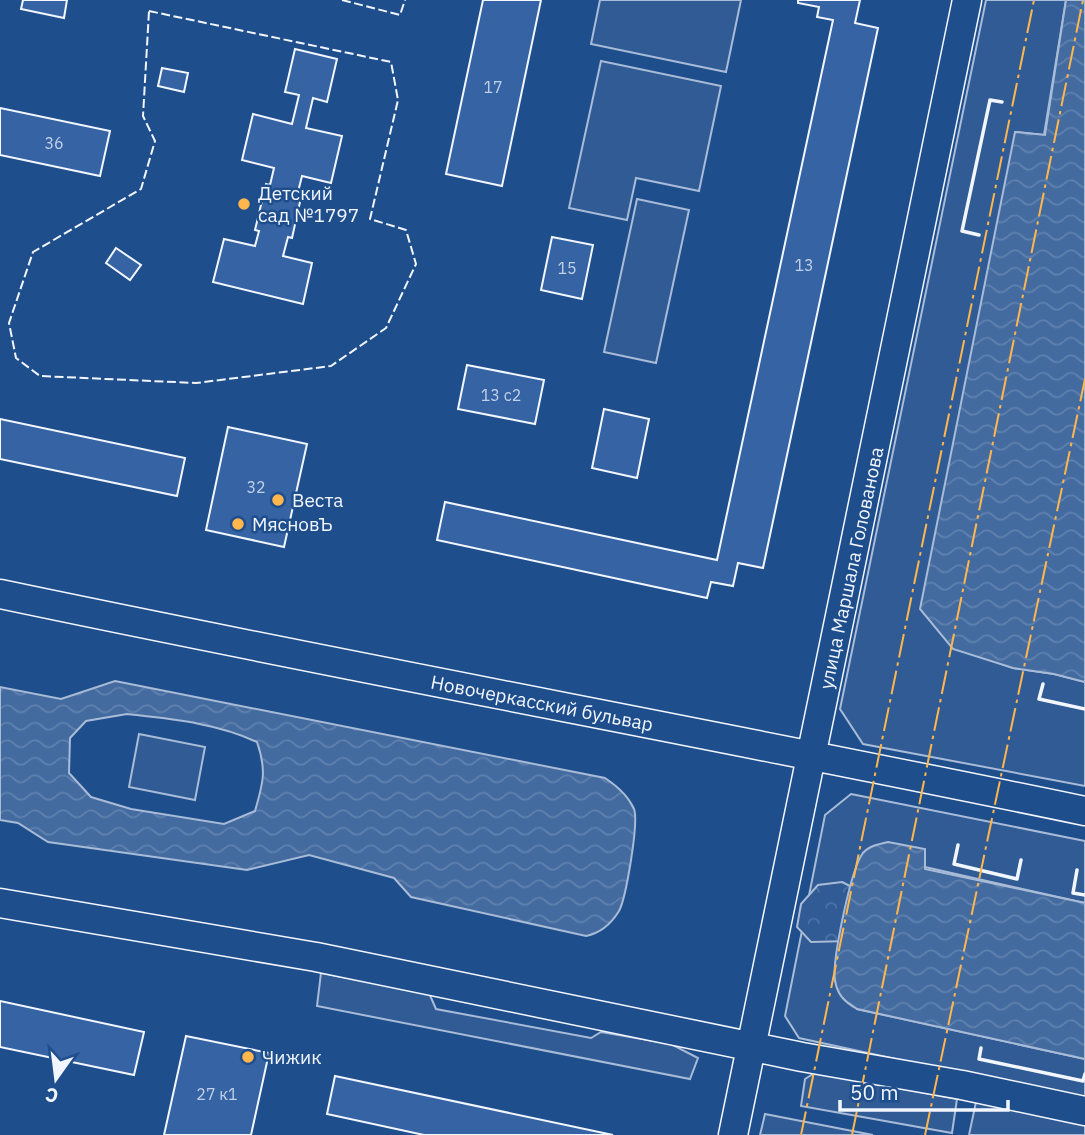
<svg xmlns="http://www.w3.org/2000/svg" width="1085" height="1135" viewBox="0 0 1085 1135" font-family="'IBM Plex Sans',sans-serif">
	<defs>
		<pattern id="forest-crowns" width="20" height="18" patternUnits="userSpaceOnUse" patternTransform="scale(1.75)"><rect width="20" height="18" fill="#305b95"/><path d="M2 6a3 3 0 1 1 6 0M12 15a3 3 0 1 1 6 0" fill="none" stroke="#4e73a5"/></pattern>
		<pattern id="water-waves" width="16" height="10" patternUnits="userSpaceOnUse" patternTransform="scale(1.75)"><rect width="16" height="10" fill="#446ba0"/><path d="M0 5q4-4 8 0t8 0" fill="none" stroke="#5f81ae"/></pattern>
	</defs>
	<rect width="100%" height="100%" fill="#1f4e8c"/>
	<path fill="#305b95" stroke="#a8bbd7" stroke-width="2" d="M 600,0 L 741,0 L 726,72 L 591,44 Z
		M 986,0 L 1066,0 L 1044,135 L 1015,132 L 991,660 L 1013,668 L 1054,674 L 1085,682 L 1085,786 L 863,744 L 840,709 Z
		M 601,61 L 721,86 L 699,191 L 636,178 L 627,220 L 569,208 Z
		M 637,199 L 689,210 L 656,363 L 604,352 Z
		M 139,734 L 205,747 L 195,800 L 129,787 Z
		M 851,794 L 1085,841 L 1085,903 L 863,853 L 843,917 L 835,967 L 835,981 L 857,1009 L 1085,1059 L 1085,1100 L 799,1038 L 785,1016 L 825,815 Z
		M 321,973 L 429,993 L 436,1009 L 591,1038 L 601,1032 L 671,1044 L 698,1058 L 690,1079 L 317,1006 Z
		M 816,1072 L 957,1099 L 952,1133 L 801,1106 L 805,1079 Z
		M 976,1102 L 1085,1125 L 1085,1135 L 969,1135 Z
		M 765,1114 L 873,1135 L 760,1135 Z"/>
	<path fill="url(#forest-crowns)" stroke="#a8bbd7" stroke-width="2" d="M 842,882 L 858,890 L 848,941 L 811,942 L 797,927 L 801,904 L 818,885 Z"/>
	<path fill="url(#water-waves)" stroke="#a8bbd7" stroke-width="2" fill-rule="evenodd" d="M 1066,0 L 1085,0 L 1085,682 L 1054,674 L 1013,668 L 953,649 L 920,609 L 1015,132 L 1045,135 Z
		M 115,681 L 605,778 C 617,786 628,795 634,809 C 639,822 626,898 619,911 C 611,924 601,933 586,936 L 411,897 L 394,878 L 309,855 L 247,870 L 48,842 L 18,823 L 0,820 L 0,687 L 61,699 ZM 127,714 C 171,719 217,723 257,742 C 267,771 263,783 255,811 L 224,824 L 131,809 L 91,797 L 69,773 L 70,738 L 86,721 Z
		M 888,842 L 925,849 L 925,869 L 1085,903 L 1085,1059 L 857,1009 C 845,1002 837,995 835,980 C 832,960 851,868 863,853 C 869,846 879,844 888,842 Z"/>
	<path fill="#3563a3" stroke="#f2f6ff" stroke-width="2" d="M 23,0 L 67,0 L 64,18 L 21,9 Z
		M 483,0 L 541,0 L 502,186 L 446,174 Z
		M 798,0 L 860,0 L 855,23 L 878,28 L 763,568 L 738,563 L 733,586 L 711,582 L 707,598 L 437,540 L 445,502 L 717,560 L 833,20 L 817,17 L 819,7 L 798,3 Z
		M 295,49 L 337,59 L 327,102 L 313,98 L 306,128 L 342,136 L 331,183 L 302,176 L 298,192 L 302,193 L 292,238 L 288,237 L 283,256 L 312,263 L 303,304 L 213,282 L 224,239 L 255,246 L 259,231 L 255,230 L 266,184 L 270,185 L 274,168 L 242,160 L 253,114 L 292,124 L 299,95 L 285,92 Z
		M 162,68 L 188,73 L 184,92 L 158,86 Z
		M 0,108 L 110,131 L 100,176 L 0,155 Z
		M 552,237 L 593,245 L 582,299 L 541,290 Z
		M 116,248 L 141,265 L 130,280 L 106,263 Z
		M 467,365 L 544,380 L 535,424 L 458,409 Z
		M 604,409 L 649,419 L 637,478 L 592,468 Z
		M 0,419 L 185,458 L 177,496 L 0,459 Z
		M 228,427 L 307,444 L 284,547 L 206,530 Z
		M 0,1001 L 144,1032 L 134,1075 L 0,1047 Z
		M 186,1036 L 269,1053 L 251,1135 L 164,1135 Z
		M 335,1076 L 613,1135 L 424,1135 L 327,1114 Z"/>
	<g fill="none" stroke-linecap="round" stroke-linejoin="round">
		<g stroke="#f2f6ff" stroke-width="31">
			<path id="secondary" d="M 0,594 C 361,670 724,736 1085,811
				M 0,903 L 316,957 L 802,1057 L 962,1085 L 1085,1111
				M 733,1135 L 967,0"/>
		</g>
		<use href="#secondary" stroke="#1f4e8c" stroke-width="28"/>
		<path stroke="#f2f6ff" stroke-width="2" stroke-dasharray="9 3.5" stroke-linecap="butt" d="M 342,0 L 400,15 L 405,0
			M 149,11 L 391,62 L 398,100 L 370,219 L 406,230 L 416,264 L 386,328 L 331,366 L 196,383 L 40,376 L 16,358 L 9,323 L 33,252 L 141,189 L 155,141 L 143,116 Z"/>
		<path stroke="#f2f6ff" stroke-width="3.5" d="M 979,235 L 962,231 L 990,100 L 1002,102
			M 1043,684 L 1039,699 L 1085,709
			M 958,845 L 954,864 L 1017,879 L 1021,860
			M 1077,870 L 1073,893 L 1085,895
			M 981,1048 L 979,1059 L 1083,1081 L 1085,1074"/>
		<path stroke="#ffb74d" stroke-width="2" stroke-dasharray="24 5 3.5 5" stroke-linecap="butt" d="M 801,1135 L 1034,0
			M 852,1135 L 1083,0
			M 925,1135 L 1085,379"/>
	</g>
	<g fill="#ffb74d" stroke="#1f4e8c" stroke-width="2.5">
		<circle cx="244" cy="204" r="7"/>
		<circle cx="278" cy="500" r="7"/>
		<circle cx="238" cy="524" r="7"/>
		<circle cx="248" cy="1057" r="7"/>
	</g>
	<g text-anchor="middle" stroke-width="5" stroke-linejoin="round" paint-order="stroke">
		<g font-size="16" fill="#c3d1e8">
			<text x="493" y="93">17</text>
			<text x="54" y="149">36</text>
			<text x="804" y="271">13</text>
			<text x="567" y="274">15</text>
			<text x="501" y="401">13 с2</text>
			<text x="256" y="493">32</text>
			<text x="217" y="1100">27 к1</text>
		</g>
		<g font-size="19" fill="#f2f6ff" stroke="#1f4e8c" text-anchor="start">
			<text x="258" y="200">Детский<tspan x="258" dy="22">сад №1797</tspan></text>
			<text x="292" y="507">Веста</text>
			<text x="252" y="531">МясновЪ</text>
			<text x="262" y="1064">Чижик</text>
		</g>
		<g font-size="19" fill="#f2f6ff" stroke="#1f4e8c">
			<text transform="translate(851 568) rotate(-78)" y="7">улица Маршала Голованова</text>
			<text transform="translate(542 703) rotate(11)" y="7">Новочеркасский бульвар</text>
		</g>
	</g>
	<g transform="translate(56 1079) rotate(194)" stroke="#1f4e8c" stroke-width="5" paint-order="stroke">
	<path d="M0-5L12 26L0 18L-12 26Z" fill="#f2f6ff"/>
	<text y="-10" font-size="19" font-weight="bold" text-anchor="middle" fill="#f2f6ff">С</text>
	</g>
	<path d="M840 1100v10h168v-10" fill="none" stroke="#f2f6ff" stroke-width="3.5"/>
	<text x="850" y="1100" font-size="21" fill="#f2f6ff" stroke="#1f4e8c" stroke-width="5" paint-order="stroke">50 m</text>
</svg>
